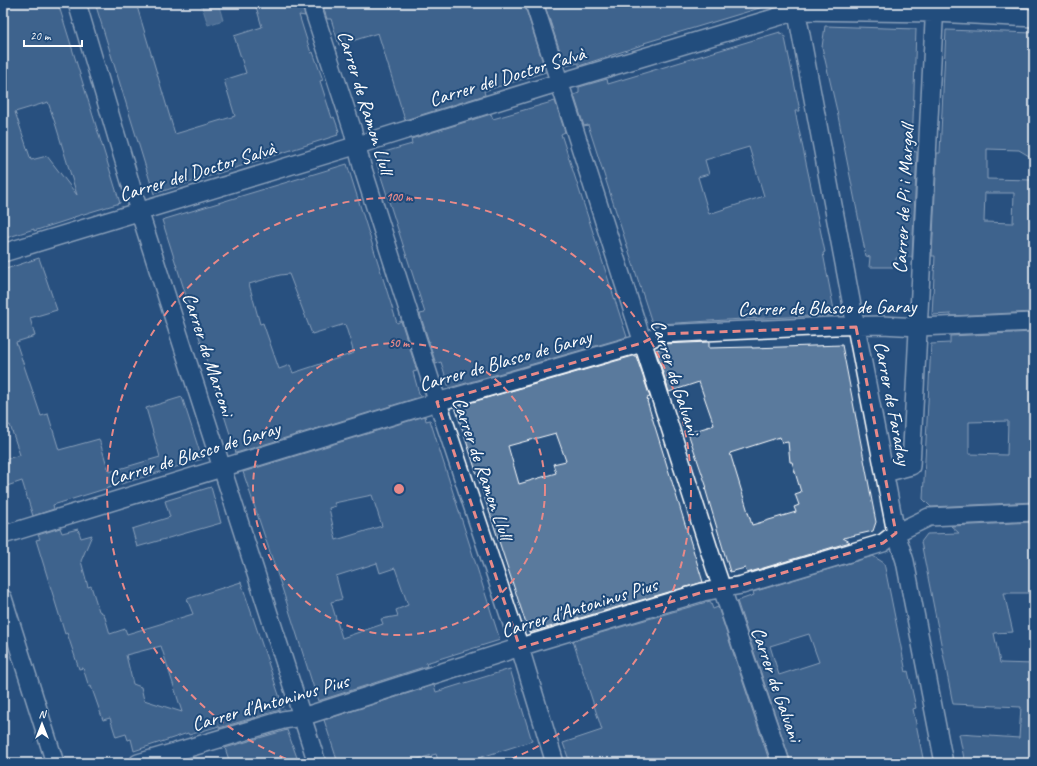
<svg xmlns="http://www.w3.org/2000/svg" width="1037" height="766" viewBox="0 0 1037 766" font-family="Caveat,sans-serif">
	<rect width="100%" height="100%" fill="#28517f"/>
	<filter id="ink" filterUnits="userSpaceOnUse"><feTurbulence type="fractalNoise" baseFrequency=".025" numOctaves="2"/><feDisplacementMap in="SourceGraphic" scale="8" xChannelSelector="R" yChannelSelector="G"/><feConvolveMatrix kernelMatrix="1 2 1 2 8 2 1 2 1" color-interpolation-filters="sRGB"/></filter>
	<g filter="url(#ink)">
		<path fill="#718dab" stroke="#aabbcd" d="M 201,3 L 218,3 L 223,20 L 208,25 Z"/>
		<path fill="#5a7a9d" stroke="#fff" fill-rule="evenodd" d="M 3,3 L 58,3 L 120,203 L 74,217 L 74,218 L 34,231 L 34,229 L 3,239 ZM 48,102 L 56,126 L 77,195 L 47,156 L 31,160 L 15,112 Z
			M 95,3 L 136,3 L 175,134 L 235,116 L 224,80 L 246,73 L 234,36 L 262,27 L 255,3 L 301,3 L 305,16 L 299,15 L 311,53 L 313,52 L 323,80 L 320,81 L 332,118 L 334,117 L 339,131 L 337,132 L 338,135 L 154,194 Z
			M 322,3 L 524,3 L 546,72 L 484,91 L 485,95 L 405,120 L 378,33 L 339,45 L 331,19 L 327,19 Z
			M 544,3 L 762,3 L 763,7 L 644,43 L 645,44 L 579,66 L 579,63 L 565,66 Z
			M 825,26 L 916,29 L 912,151 L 917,152 L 912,257 L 896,258 L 896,267 L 869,267 L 870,257 L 866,256 L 837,111 L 822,47 Z
			M 946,30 L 1034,33 L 1034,159 L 1019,150 L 987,149 L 987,179 L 1034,180 L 1034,312 L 951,316 L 951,314 L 932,315 L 935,256 L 932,256 L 937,153 L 940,153 ZM 985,193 L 1014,193 L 1013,223 L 984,222 Z
			M 780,32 L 780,34 L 784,33 L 800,111 L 795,111 L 825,252 L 823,253 L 835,315 L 743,319 L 660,324 L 655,325 L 654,323 L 652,323 L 588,125 L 584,126 L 574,95 L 579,93 L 579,87 L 607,79 L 608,84 ZM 749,147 L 764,196 L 709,214 L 698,177 L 709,174 L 705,160 Z
			M 555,101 L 565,132 L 561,134 L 627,337 L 449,388 L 441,362 L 436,364 L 420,314 L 425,313 L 374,155 L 412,144 L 411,139 L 491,114 L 493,119 Z
			M 347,164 L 397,323 L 401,321 L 417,371 L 413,372 L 420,397 L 236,453 L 162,220 ZM 289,274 L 312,334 L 345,324 L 354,353 L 293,373 L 290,365 L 279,369 L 263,323 L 260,324 L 249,284 L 280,275 Z
			M 39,258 L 57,310 L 30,318 L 35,336 L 16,342 L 41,416 L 48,414 L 59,450 L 99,439 L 109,472 L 160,457 L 146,408 L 182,397 L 202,459 L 53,505 L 54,509 L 33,516 L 22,481 L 7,486 L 3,475 L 3,460 L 20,455 L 10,425 L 3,427 L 3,270 Z
			M 1034,332 L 1034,502 L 931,507 L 923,499 L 931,344 L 950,343 L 950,336 ZM 1008,421 L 1007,455 L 969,454 L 969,422 Z
			M 709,342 L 709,348 L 752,347 L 752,348 L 842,345 L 876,522 L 873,531 L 843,538 L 850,542 L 747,573 L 745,568 L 730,572 L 705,488 L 707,488 L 688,433 L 714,425 L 699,382 L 669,392 L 656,350 L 662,348 L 661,345 L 663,344 ZM 780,437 L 782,443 L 788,442 L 790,462 L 792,462 L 801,492 L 795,494 L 799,505 L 794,507 L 796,512 L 752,525 L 730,453 Z
			M 633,356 L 636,356 L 650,397 L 647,398 L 648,401 L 647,401 L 703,582 L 529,633 L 455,407 ZM 556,433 L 566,461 L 553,464 L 556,473 L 519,484 L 508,446 Z
			M 425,416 L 426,421 L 430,420 L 500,640 L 426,663 L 427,666 L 318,701 L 282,588 L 243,472 ZM 372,495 L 382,526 L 336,540 L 329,508 L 336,506 L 334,503 ZM 377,563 L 380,573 L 395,568 L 408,605 L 396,610 L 398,616 L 381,619 L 383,624 L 342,638 L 331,602 L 342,599 L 336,576 Z
			M 211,487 L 221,523 L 137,547 L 132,529 L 170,517 L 165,501 Z
			M 1034,522 L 1034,593 L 1004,593 L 1013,632 L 994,633 L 1000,663 L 1034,664 L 1034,763 L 965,763 L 959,734 L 1019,738 L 1021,707 L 953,704 L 921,542 L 927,534 L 959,533 L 951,526 Z
			M 60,528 L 62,533 L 78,529 L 81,538 L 92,535 L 81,561 L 88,587 L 91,586 L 99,611 L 104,614 L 110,634 L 125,629 L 127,634 L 193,614 L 187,599 L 241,582 L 283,707 L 279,708 L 280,710 L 219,728 L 219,726 L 189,735 L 188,733 L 134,751 L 131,739 L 128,740 L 126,734 L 116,737 L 110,718 L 103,720 L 91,686 L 89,687 L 83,668 L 79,669 L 67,633 L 65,634 L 36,540 L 40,539 L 38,535 ZM 161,646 L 182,712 L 144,700 L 141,687 L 133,684 L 126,655 Z
			M 873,556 L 884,563 L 906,672 L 908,671 L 916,708 L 913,709 L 924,763 L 791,763 L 737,601 L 754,595 L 753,592 ZM 809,634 L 819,662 L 779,675 L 770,646 Z
			M 710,601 L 713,609 L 718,607 L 770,763 L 570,763 L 563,743 L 602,730 L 573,641 Z
			M 510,669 L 532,741 L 463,763 L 439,763 L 436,754 L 404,763 L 338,763 L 324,720 L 434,685 L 436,692 Z
			M 287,730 L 299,763 L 230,763 L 225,748 Z"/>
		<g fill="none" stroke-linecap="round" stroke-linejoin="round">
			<g stroke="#fff" stroke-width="20">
				<path id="street" d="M 77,3 L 134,195 L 317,763
					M 311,3 L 352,128 L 362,166 L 432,385 L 520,648 L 555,763
					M 534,3 L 715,568 L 781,763
					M 795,3 L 856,327 L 896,533 L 905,561 L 944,763
					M 3,253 L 358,145 L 541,88 L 797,11 L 935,13 L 1034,18
					M 885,473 L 911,466 L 935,3
					M 3,535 L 437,402 L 642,343 L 660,334 L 834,326 L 882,325 L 919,327 L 1034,322
					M 3,598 L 55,763
					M 138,763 L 283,720 L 302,717 L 536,642 L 703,592 L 742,585 L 883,543 L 896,533 L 929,517 L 1034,512"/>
			</g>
			<use href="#street" stroke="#1f4a7a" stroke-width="17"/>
		</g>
	</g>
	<path d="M0 0H1037V766H0ZM 856,327 L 896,533 L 883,543 L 742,585 L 703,592 L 520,648 L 437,402 L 642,343 L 660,334 Z" fill="#28517f" fill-opacity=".55" fill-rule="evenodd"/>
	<path fill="none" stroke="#e88989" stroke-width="3" stroke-dasharray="8 5" stroke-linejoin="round" d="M 856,327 L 896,533 L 883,543 L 742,585 L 703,592 L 520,648 L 437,402 L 642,343 L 660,334 Z"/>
	<g fill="none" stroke="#e88989" stroke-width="2" stroke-dasharray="7 5">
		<circle cx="399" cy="489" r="146"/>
		<path d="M297 763A292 292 0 1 1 501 763"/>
	</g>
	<g text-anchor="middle" stroke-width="4" stroke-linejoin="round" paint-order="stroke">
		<g font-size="20" fill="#fff" stroke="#1f4a7a">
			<text transform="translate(507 76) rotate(-17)" y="7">Carrer del Doctor Salvà</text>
			<text transform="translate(366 102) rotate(73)" y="7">Carrer de Ramon Llull</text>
			<text transform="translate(197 171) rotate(-17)" y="7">Carrer del Doctor Salvà</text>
			<text transform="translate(903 199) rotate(-87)" y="7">Carrer de Pi i Margall</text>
			<text transform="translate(827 307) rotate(-1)" y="7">Carrer de Blasco de Garay</text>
			<text transform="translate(209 354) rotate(72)" y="7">Carrer de Marconi</text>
			<text transform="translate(505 360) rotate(-16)" y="7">Carrer de Blasco de Garay</text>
			<text transform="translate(676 377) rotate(72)" y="7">Carrer de Galvani</text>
			<text transform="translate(893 403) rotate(79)" y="7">Carrer de Faraday</text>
			<text transform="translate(194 453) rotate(-17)" y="7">Carrer de Blasco de Garay</text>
			<text transform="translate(483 468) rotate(71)" y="7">Carrer de Ramon Llull</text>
			<text transform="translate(579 607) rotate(-17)" y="7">Carrer d'Antoninus Pius</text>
			<text transform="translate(777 684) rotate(71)" y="7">Carrer de Galvani</text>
			<text transform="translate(270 702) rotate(-16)" y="7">Carrer d'Antoninus Pius</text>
		</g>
	</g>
	<circle cx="399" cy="489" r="6" fill="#e88989" stroke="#1f4a7a" stroke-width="2"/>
	<g font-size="12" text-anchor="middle" font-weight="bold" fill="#e88989" stroke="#1f4a7a" stroke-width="4" stroke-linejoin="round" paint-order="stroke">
		<text x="399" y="201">100 m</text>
		<text x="399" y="347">50 m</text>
	</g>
	<rect width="1037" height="766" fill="none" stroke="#1f4a7a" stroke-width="16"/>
	<rect x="8" y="8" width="1021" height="750" fill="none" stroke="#fff" stroke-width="1.5" filter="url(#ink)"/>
	<g transform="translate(42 724)" stroke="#1f4a7a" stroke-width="3" paint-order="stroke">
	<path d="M0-3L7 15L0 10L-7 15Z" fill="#ffffff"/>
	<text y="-6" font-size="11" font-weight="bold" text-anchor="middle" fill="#ffffff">N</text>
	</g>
	<path d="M24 40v6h58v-6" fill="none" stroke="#ffffff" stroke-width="2"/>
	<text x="30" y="40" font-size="12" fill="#ffffff" stroke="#1f4a7a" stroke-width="3" paint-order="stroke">20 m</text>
</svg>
